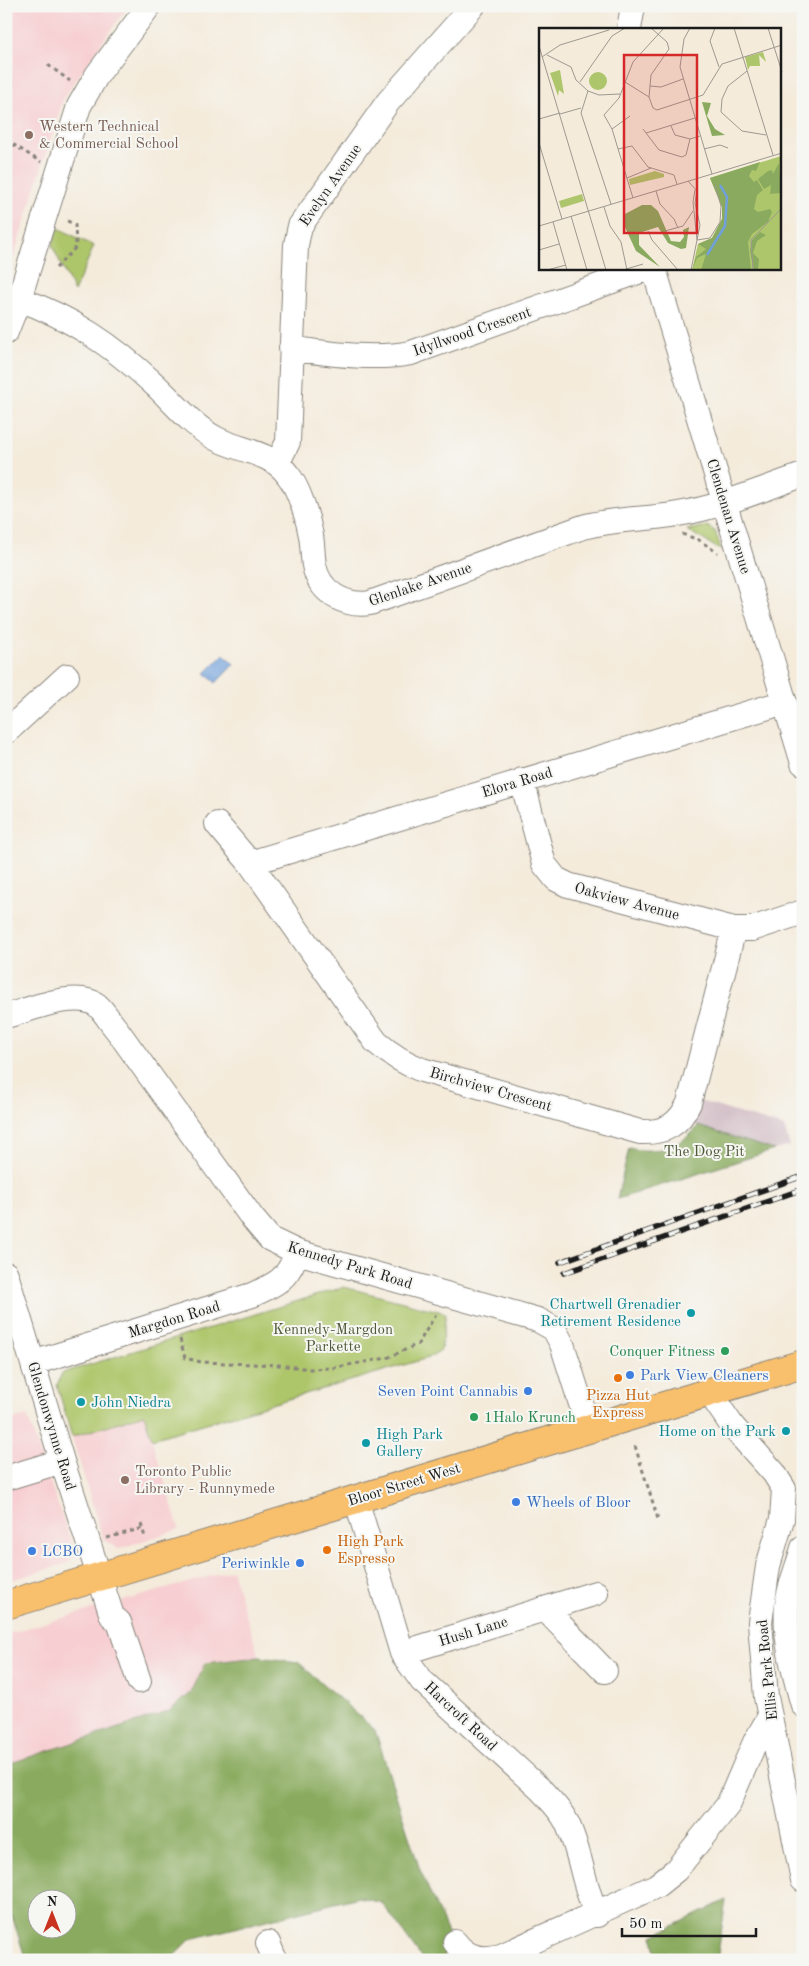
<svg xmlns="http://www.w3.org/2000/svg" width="809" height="1966" viewBox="0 0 809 1966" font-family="'Old Standard TT',serif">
	<rect width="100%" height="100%" fill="#f6f6f2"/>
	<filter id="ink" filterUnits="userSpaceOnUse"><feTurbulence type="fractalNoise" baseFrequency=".02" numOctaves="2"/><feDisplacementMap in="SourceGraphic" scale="10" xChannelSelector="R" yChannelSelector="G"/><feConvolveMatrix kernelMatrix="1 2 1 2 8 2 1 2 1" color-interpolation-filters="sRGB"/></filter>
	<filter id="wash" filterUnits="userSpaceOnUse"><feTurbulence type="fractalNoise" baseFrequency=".0096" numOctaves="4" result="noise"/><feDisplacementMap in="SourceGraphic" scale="20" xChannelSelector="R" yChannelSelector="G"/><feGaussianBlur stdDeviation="1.12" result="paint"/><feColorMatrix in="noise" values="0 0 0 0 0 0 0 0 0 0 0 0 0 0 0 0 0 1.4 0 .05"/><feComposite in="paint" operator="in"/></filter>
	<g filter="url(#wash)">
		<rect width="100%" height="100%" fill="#f4ebdb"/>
		<path fill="#f7cfd2" d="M 6,6 L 128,6 L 64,97 L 6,281 Z
			M 144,1414 L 179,1529 L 118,1549 L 103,1539 L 72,1437 Z
			M 27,1416 L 73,1547 L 70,1562 L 6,1582 L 6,1422 Z
			M 232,1570 L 259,1657 L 206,1663 L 191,1693 L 168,1712 L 11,1763 L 6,1761 L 6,1634 Z"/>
		<path fill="#d2bdc6" d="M 699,1101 L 784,1127 L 790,1146 L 774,1150 L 698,1126 L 694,1124 Z"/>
		<path fill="#aec66b" stroke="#657144" d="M 58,228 L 94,246 L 74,292 L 52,245 Z
			M 707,526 L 715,531 L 722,551 L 687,530 Z
			M 344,1287 L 446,1313 L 441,1350 L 428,1358 L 152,1439 L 144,1414 L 72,1437 L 57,1385 L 62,1373 Z"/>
		<path fill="#8aab5f" stroke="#53643e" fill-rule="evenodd" d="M 698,1126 L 774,1150 L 617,1199 L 629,1148 C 655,1154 681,1148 698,1126 Z
			M 259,1657 L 298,1662 L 375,1730 L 420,1870 L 460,1960 L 423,1960 L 382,1903 L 359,1897 L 191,1939 L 170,1960 L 26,1960 L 6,1898 L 6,1786 L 11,1763 L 168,1712 L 191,1693 L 205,1663 ZM 38,1898 L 68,1898 L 68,1928 L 38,1928 Z
			M 726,1900 L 717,1960 L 657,1960 L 653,1936 Z"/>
		<path fill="#72a0da" stroke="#475e7b" d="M 224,654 L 234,664 L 216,683 L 205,673 Z"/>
	</g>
	<g filter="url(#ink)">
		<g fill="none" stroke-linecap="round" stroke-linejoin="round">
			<g stroke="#88847c" stroke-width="26">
				<path id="minor" d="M 629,29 L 633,6
					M 654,269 L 803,763
					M 19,299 C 72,318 112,345 153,383 C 174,402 190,424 215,438 C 239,451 272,452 288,475 C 298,487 307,515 310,531 C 313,542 312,554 314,565 C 319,592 344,607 370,603 L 583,527 C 615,518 646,520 678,514 C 721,507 762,489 803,475
					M 6,332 L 19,299 L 79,106 L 97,75 L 149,6
					M 291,348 C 327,354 376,360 411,353 L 646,269
					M 278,462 L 288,442 L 296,245 L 300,226 L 388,102 L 473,6
					M 6,732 L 67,676
					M 522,780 L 544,864 L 556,879 L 568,885 L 734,929 L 752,929 L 803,912
					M 217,824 L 250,863 L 376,1042 C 391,1055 404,1063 422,1070 L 640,1132 C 665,1133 679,1125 689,1103 L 734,929
					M 250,863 L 785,702
					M 6,1016 C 29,1010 76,990 97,1005 C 104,1011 110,1022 117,1030 L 253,1219 L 270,1239 L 297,1252 L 538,1320 L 554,1329 L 562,1344 L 589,1429
					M 6,1274 L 62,1461 L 112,1616 L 119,1622 L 139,1681
					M 33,1363 L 252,1295 C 277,1284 288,1279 297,1252
					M 709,1392 L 733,1427 L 774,1473 L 784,1489 L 782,1519 L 768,1566 L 760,1622 L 766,1697 L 803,1880
					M 6,1478 L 62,1461
					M 356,1499 L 402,1653 L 422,1681 L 541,1790 C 550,1800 561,1810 567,1823 C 581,1852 583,1886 597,1915
					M 803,1548 C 798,1567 789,1586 787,1605 C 784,1638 794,1673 803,1705
					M 545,1609 L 605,1671
					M 402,1653 L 596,1593
					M 455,1942 C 467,1958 481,1961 501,1956 L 656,1886 L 676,1870 L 728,1805 L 755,1742 L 770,1716
					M 268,1943 L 275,1960"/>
			</g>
			<g stroke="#88847c" stroke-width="30">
				<path id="major" d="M 6,1605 L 803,1364"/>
			</g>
			<path stroke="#88847c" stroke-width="3" stroke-dasharray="4 4" stroke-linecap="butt" d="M 48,65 L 70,81
				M 6,140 L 41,162
				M 6,187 L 11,184
				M 56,268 L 76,247 L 75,225 L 64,219
				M 682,534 L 699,540 L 718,553
				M 180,1339 L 185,1358 L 201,1362 L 279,1365 L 310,1369 L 332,1368 L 387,1358 L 418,1344 L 438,1311
				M 635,1446 L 658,1519
				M 141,1524 L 145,1537
				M 107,1538 L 143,1528"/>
			<use href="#minor" stroke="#fff" stroke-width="24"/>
			<use href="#major" stroke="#f8bf6c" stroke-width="28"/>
			<g stroke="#1c1c1c" stroke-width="5.5">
				<path id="rail" d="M 560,1262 L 803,1176
					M 564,1273 L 803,1189"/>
			</g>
			<use href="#rail" stroke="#f6f6f2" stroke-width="4" stroke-dasharray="11" stroke-linecap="butt"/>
		</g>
	</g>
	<g fill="#8d6e63" stroke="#f6f6f2" stroke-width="2">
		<circle cx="29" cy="135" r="5"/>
		<circle cx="125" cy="1480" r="5"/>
	</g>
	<g fill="#0f9aa8" stroke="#f6f6f2" stroke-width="2">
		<circle cx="691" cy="1313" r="5"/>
		<circle cx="81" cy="1402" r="5"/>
		<circle cx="786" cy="1431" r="5"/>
		<circle cx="366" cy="1443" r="5"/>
	</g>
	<g fill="#2e9e5b" stroke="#f6f6f2" stroke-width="2">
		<circle cx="725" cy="1351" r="5"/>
		<circle cx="474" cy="1417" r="5"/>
	</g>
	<g fill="#3f7fe0" stroke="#f6f6f2" stroke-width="2">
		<circle cx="630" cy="1375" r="5"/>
		<circle cx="528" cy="1391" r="5"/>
		<circle cx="516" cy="1502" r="5"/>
		<circle cx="32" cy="1551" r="5"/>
		<circle cx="300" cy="1563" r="5"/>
	</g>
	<g fill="#e8710a" stroke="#f6f6f2" stroke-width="2">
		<circle cx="618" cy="1378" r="5"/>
		<circle cx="327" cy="1550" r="5"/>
	</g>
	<g text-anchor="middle" stroke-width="4" stroke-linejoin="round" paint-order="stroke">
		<g font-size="15" fill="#785e54" stroke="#f6f6f2" text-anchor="start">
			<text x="39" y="131">Western Technical<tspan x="39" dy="17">&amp; Commercial School</tspan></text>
			<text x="135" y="1476">Toronto Public<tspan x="135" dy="17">Library - Runnymede</tspan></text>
		</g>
		<g font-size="15" fill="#1c1c1c" stroke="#f6f6f2">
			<text transform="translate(330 185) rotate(-55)" y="5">Evelyn Avenue</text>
			<text transform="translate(472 331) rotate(-19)" y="5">Idyllwood Crescent</text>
			<text transform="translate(729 516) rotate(73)" y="5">Clendenan Avenue</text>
			<text transform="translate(420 584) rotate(-19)" y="5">Glenlake Avenue</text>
			<text transform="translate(517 782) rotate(-17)" y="5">Elora Road</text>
			<text transform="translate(627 901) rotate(15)" y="5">Oakview Avenue</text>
			<text transform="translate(491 1089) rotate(16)" y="5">Birchview Crescent</text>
			<text transform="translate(350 1265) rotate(17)" y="5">Kennedy Park Road</text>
			<text transform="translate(174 1319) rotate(-17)" y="5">Margdon Road</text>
			<text transform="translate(52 1426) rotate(73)" y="5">Glendonwynne Road</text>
			<text transform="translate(404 1484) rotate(-17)" y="5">Bloor Street West</text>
			<text transform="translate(473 1631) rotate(-17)" y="5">Hush Lane</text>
			<text transform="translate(767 1670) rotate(-96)" y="5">Ellis Park Road</text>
			<text transform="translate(461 1716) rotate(43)" y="5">Harcroft Road</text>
		</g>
		<g font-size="15" fill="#4f5838" stroke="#f6f6f2">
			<text x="704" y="1156">The Dog Pit</text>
			<text x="333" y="1334">Kennedy-Margdon<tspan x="333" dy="17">Parkette</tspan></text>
		</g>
		<g font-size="15" fill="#0d838f" stroke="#f6f6f2" text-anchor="end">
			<text x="681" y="1309">Chartwell Grenadier<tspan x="681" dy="17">Retirement Residence</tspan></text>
			<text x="91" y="1407" text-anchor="start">John Niedra</text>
			<text x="776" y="1436">Home on the Park</text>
			<text x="376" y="1439" text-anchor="start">High Park<tspan x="376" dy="17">Gallery</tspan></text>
		</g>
		<g font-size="15" fill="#27864d" stroke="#f6f6f2" text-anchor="end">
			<text x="715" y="1356">Conquer Fitness</text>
			<text x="484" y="1422" text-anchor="start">1Halo Krunch</text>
		</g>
		<g font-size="15" fill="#366cbe" stroke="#f6f6f2" text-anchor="start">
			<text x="640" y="1380">Park View Cleaners</text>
			<text x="518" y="1396" text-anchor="end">Seven Point Cannabis</text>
			<text x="526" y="1507">Wheels of Bloor</text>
			<text x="42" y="1556">LCBO</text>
			<text x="290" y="1568" text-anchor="end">Periwinkle</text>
		</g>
		<g font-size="15" fill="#c56008" stroke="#f6f6f2">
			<text x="618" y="1400">Pizza Hut<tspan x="618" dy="17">Express</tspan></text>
			<text x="337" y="1546" text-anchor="start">High Park<tspan x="337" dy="17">Espresso</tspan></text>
		</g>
	</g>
	<g transform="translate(539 28)">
		<rect width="242" height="242" fill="#f4ebdb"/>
		<path d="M 224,24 L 227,34 L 220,27 L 221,38 L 211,38 L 209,42 L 206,29 ZM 21,42 L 25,66 L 20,62 L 19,68 L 11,45 ZM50 53a9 9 0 1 1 18 0a9 9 0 1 1-18 0ZM 242,128 L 242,242 L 153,242 L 159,216 L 173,210 L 183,191 L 183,179 L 171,150 ZM 116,143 L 125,146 L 125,149 L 91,157 L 90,151 ZM 43,166 L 45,173 L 22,180 L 20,173 Z" fill="#aec66b"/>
		<path d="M 163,74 L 172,75 L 168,88 L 176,101 L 186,107 L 173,108 ZM 221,134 L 217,143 L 213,142 L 210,148 L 215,154 L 218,152 L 224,162 L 218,167 L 215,181 L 219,184 L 231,181 L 233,184 L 229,194 L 213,206 L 209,214 L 212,242 L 162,242 L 167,226 L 158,230 L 153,242 L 157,229 L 167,221 L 159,216 L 173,210 L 183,191 L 183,179 L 171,150 ZM 240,135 L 242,165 L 231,166 L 232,157 L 225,161 L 219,151 L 229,143 L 233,142 L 234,146 ZM 103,177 L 112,177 L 119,183 L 132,213 L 141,214 L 145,209 L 144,202 L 150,199 L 147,220 L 142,221 L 129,215 L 119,199 L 100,205 L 100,217 L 121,239 L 97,223 L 84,195 L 86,186 ZM 221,204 L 227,207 L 218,213 L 214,225 L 220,231 L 219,241 L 224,242 L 215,242 L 211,223 L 213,212 Z" fill="#8aab5f"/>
		<path fill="none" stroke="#72a0da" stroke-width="2.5" d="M 168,227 L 186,198 L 188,169 L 181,157"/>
		<path fill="none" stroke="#9e988f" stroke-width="1" d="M 151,0 L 145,11 L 141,39 L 173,146M 176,0 L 171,13 L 180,39M 195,0 L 234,127M 229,0 L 243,44M 0,18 L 67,242M 8,27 L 32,39 L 37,52 L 49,63 L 42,85 L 72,176M 3,29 L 21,17 L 70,2M 208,43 L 189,58 L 183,71 L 182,84 L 203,103 L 227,107M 41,54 L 73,8 L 86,0M 86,54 L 110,69 L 114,80 L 118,82 L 164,67 L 183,36 L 243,17M 111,58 L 122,59 L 144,51M 49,63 L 60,67 L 81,66M 110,69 L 112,47 L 130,21 L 128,14 L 112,0M 21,86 L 42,80M 0,91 L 21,85M 132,98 L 136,107 L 151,111 L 161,108M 73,101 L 91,88M 104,101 L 120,122 L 143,129 L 147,127 L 151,111M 107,105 L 156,90M 0,115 L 23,191M 79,121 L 93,118 L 109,139 L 135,147 L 138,156M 165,121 L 181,117 L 189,120M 88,150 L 112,140M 149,153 L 158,163 L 156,175 L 161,197 L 152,242M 156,162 L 154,174 L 158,212M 117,163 L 121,176 L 135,191 L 139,200M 94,170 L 73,101 L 65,87 L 80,70 L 94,34 L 125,0M 65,179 L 71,198 L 82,214 L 88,242M 32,188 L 48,242M 14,194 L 28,242M 0,198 L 243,125M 109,203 L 113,212 L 139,242M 126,203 L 144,198 L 154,183M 158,212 L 171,210 L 181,194 L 182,178 L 176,157M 0,222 L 20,216M 8,242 L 27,237M 84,242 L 104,236M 214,242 L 212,212 L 243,180"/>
		<path fill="#d62828" fill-opacity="0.15" stroke="#d62828" stroke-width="2.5" d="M 85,27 L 158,27 L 158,205 L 85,205 Z"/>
		<rect width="242" height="242" fill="none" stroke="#1c1c1c" stroke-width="2.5"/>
	</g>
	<rect width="809" height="1966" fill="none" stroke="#f6f6f2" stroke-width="25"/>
	<g transform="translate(52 1914)"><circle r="24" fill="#f6f6f2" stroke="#9f9f9c"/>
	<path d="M0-4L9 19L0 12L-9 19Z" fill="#c8321e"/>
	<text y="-8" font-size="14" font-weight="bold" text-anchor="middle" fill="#1c1c1c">N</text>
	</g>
	<path d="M622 1928v8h134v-8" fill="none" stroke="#1c1c1c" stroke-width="2.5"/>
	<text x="629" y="1928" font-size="15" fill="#1c1c1c" stroke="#f6f6f2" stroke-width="4" paint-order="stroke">50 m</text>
</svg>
